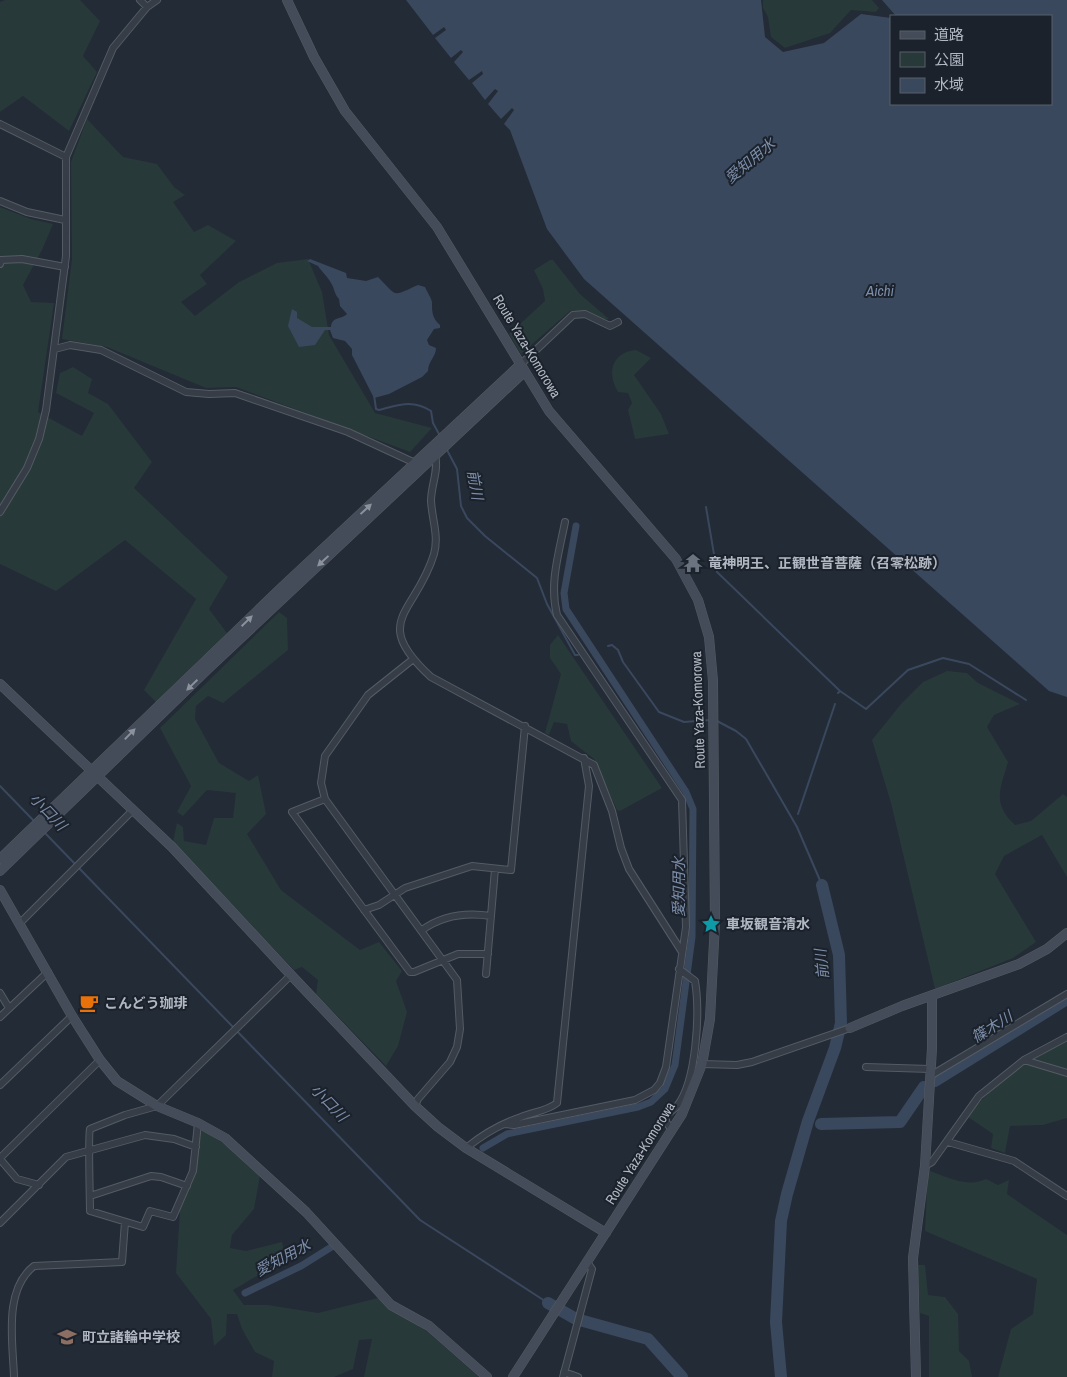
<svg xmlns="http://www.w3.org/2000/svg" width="1067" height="1377" viewBox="0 0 1067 1377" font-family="'Archivo Narrow','Noto Sans JP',sans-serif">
	<rect width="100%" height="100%" fill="#232b36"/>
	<path fill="#283939" d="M 5,0 L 80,0 L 100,21 L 83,56 L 97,72 L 69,131 L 23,96 L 0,112 L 0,2 Z
		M 763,0 L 872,0 L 879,8 L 876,12 L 851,10 L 830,33 L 785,48 L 771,37 L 768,17 L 763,8 Z
		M 87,119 L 123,157 L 157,164 L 174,187 L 185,195 L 173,202 L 194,232 L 208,225 L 236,241 L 200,275 L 207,284 L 181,302 L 195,316 L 239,282 L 277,263 L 308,259 L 322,292 L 329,335 L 375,413 L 432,428 L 410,452 L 236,387 L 206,388 L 107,347 L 62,339 L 72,259 L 71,162 Z
		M 0,207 L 31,219 L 53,224 L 42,250 L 23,285 L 31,302 L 54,303 L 38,412 L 82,436 L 94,413 L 56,393 L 60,373 L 73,367 L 92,379 L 88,393 L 108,404 L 152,462 L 134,488 L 228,577 L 209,609 L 227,633 L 156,702 L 144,690 L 196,599 L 125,540 L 56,591 L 0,564 Z
		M 550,260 L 553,260 L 580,294 L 609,319 C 598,322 586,309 570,311 L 521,354 L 509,334 L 545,301 L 543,289 L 534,270 Z
		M 636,350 L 651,358 L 634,375 L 661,414 L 669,434 L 635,439 L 628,410 L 632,403 L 628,393 L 618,392 C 606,373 612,352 636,350 Z
		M 279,612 L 287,618 L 288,650 L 223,703 L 208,696 L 196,706 L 195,719 L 219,763 L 249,781 L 258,775 L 266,814 L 247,834 L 281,890 L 360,950 L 379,942 L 402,971 L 396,981 L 407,1012 L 398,1046 L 386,1066 L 316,994 L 318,980 L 302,967 L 294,970 L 173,842 L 177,823 L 183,827 L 184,841 L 206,845 L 214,818 L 233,818 L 236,793 L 207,790 L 183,816 L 177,812 L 191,786 L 160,728 Z
		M 558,635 L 662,788 L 620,811 L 617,810 L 594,759 L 571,741 L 567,724 L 554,722 L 549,735 L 545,733 L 561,674 L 550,658 L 550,645 Z
		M 947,671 L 967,673 L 978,683 L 1020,704 L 994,715 L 987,727 L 1008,762 C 1000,790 992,803 1015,825 L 1031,821 L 1063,794 L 1067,797 L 1067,877 L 1042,835 L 1004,856 L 995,874 L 1036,942 L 1013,958 L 935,989 L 891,803 L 872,740 L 901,704 L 923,682 Z
		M 1067,1041 L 1067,1118 L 1043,1125 L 1010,1126 L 1005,1153 L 991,1148 L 993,1134 L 968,1117 C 991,1084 1031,1058 1067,1041 Z
		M 204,1130 L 235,1152 L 260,1176 L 254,1209 L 232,1235 L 230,1248 L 246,1251 L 282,1242 L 286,1259 L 233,1290 L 244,1305 L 268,1305 L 318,1313 L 378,1298 L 428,1332 L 479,1377 L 364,1377 L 372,1339 L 359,1340 L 353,1369 L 334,1377 L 272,1377 L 274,1361 L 255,1352 L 242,1329 L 237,1314 L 227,1314 L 226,1335 L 214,1346 L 211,1319 L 176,1273 L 180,1209 L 195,1174 L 201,1132 Z
		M 928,1170 C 946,1177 968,1188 986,1179 L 998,1185 L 1009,1180 L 1007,1194 L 1067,1235 L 1067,1377 L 998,1377 L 1011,1329 L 1033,1314 L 1037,1279 L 925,1231 Z
		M 917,1265 L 925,1265 L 928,1295 L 945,1297 L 958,1314 L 959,1351 L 969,1361 L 972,1377 L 929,1377 L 929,1316 L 920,1313 Z"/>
	<path fill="#3a485e" d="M 406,0 L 761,0 L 765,37 L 783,52 L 824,43 L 861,14 L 891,18 L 891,104 L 1051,104 L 1051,16 L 896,16 L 882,0 L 1067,0 L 1067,697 L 1049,691 L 584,279 L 547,229 L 510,130 L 504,124 L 514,110 L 512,108 L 501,119 L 488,104 L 498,91 L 495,89 L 485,100 L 472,83 L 483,74 L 482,71 L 469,80 L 454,62 L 463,52 L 461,50 L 451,58 L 435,38 L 446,30 L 444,27 L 433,35 Z
		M 310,259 L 346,273 L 347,278 L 366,281 L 378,277 C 398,297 391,297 418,285 L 425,287 C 427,292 432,299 432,303 C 432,312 432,318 440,325 L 440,328 L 434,329 L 427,340 L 429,345 L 436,348 C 436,357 428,361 428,371 L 422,377 L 389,394 L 374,398 L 352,355 L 352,349 L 345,341 L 333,338 L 330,330 L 325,330 L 315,345 L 299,347 L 288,326 L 292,309 L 297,312 L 297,318 L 312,327 L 331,327 C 332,316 341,320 347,314 L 340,306 L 339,299 C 334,294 335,289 331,283 C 328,277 322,272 318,266 L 307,261 Z"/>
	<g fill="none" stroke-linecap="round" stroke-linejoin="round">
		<path stroke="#3a485e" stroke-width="2" d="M 374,395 L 376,409 L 379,410 C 399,405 412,399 431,411 L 433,423 L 439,434
			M 447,450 L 457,469 L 461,506 L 467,518 L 485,536 L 537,578 L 547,604 L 575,655 L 578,655
			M 706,507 L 717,572 L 840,691 L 838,693
			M 608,646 L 612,645 L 618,650 L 623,662 L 659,712 L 684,722 L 710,720
			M 840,691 L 866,709 L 908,670 L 943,658 L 969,664 L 1026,700
			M 717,721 L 736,731 L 746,739 L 797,827 L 822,885
			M 0,786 L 35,822
			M 798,814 L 835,704
			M 45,833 L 420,1220 L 548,1303"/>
		<path stroke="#3a485e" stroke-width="7" d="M 483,1148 L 507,1134 L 638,1107 L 651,1102 L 665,1089 L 675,1065 L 692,937 L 693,809 L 686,792 L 566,609 L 564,593 L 576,526
			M 245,1293 L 301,1266 L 333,1246"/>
		<path stroke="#3a485e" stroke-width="12" d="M 935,1081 L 1067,999
			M 821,1124 L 900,1122 L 924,1087
			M 548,1303 L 576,1319 L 648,1339 L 682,1377
			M 781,1377 L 776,1322 L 781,1221 L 787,1194 L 808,1121 L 835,1048 L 841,1023 L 839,955 L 822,885"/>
		<g stroke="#545b64" stroke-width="8">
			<path id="street" d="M 140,0 L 147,7
				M 0,124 L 66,157
				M 0,201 L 27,212 L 65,220
				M 0,264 L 1,260 L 22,259 L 65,267
				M 55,349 L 70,345 L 101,350 L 186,392 L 209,394 L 235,393 L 348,432 L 415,463
				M 520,365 L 573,315 L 585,314 L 610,326 L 618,322
				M 435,455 C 439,471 431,485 431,501 C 432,519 439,536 434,554 C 416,614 369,620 431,677 L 594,765 L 612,811 L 621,848 L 629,869 L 682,952
				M 0,512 L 27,468 L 39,439 L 46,410 L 66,256 L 66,157 L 113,48 L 147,7 L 157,0
				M 412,660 L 368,695 L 325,756 L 321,783 L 325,799 L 457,980 L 460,1029 L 457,1047 L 450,1062 L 418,1099 L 415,1106
				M 325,799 L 292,812 L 410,972 L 414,972 L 458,954 L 488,954
				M 364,910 L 379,905 L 405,888 L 472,866 L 511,870 L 525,726
				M 20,923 L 133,810
				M 422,930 C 443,915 466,912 491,916
				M 486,974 L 495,869
				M 0,993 L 9,1008
				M 0,1017 L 48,972
				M 1024,1060 L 1067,1073
				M 702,1064 L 737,1065 L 752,1062 L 850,1028
				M 866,1067 L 930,1069
				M 930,1076 L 1067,994
				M 0,1085 L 72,1016
				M 198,1123 L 193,1171 L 173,1217 L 150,1211 L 143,1227 L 90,1211 C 90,1200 88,1134 90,1129 L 125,1115 L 157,1106 L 291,975
				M 504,1124 L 514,1125 L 635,1100 L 654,1090 L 660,1083 L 666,1067 L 686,927 L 682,800 L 557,615 C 549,583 559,553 565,522
				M 672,1130 L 666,1122 L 666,1116 C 669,1112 674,1110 677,1106 C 697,1081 700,1011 695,981 L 679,969
				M 948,1142 L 1014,1161 L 1067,1196
				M 466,1148 C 482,1135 500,1124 521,1117 C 533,1112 547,1111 557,1103 L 589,786 L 584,758
				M 0,1158 L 100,1060
				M 0,1159 L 17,1179 L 39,1185
				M 925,1166 L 932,1162 L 979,1096 L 1024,1060 L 1067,1037
				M 90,1196 L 151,1176 L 161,1177 L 187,1186
				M 0,1223 L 66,1157 L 145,1135 L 174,1139 L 196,1147
				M 564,1372 L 578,1377
				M 14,1377 C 13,1343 3,1290 34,1266 L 122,1262 L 125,1222
				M 563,1377 L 592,1269 L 587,1262"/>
		</g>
		<g stroke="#545b64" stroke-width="10">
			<path id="secondary" d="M 287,0 L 314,57 L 345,111 L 437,227 L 549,411 L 676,559 L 698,600 L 709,637 L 713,681 L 715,923 L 710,1019 L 702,1064 L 682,1114 L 513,1377
				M 0,684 L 172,847 L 291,975 L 415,1106 L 438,1127 L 466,1148 L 606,1233
				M 0,859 L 282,587 L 520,365
				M 0,871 L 209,668 L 524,372
				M 0,890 L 72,1016 L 100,1060 L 117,1081 L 157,1106 L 198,1123 L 225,1138 L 306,1212 L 391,1305 L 429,1326 L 487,1377
				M 850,1028 L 902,1006 L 1019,964 L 1047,949 L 1067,933
				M 916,1377 L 913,1258 L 925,1166 L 932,1048 L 932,997"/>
		</g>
		<use href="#street" stroke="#363d47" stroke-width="6"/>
		<use href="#secondary" stroke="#454c59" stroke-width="9"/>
	</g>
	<defs><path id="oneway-solid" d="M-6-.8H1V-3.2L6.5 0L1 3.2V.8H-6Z" transform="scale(1.25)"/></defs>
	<g fill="#8b929e">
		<use href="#oneway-solid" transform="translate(366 509) rotate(-43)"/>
		<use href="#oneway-solid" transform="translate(323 561) rotate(137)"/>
		<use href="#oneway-solid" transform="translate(247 621) rotate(-44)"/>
		<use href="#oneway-solid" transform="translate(192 685) rotate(136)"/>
		<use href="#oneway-solid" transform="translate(130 734) rotate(-46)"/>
	</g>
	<defs>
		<g id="temple-bare" transform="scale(1.5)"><path d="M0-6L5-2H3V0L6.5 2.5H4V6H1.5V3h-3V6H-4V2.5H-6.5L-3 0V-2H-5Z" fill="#6b7280" stroke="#1b222b" stroke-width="2.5" paint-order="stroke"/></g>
		<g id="sight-bare" transform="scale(1.5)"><path d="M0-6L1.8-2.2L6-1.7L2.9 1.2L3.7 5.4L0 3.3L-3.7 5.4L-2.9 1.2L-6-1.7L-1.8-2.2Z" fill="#0f9aa8" stroke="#1b222b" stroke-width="2.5" paint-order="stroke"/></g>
		<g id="cafe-bare" transform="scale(1.5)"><path d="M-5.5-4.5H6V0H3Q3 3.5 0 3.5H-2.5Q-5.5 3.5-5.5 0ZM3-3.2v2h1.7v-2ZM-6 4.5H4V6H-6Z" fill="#e8710a" stroke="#1b222b" stroke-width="2.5" paint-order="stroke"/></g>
		<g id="school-bare" transform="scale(1.5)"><path d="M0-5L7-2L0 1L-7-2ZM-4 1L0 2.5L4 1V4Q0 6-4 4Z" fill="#8d6e63" stroke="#1b222b" stroke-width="2.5" paint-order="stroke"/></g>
	</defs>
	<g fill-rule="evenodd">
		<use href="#temple-bare" x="693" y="563"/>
		<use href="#sight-bare" x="711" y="924"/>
		<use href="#cafe-bare" x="89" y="1003"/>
		<use href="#school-bare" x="67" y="1337"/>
	</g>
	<g text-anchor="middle" stroke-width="4" stroke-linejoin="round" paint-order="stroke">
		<g font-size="14" fill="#b1b8c3" stroke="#1b222b">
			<text transform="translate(527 346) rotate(59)" y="5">Route Yaza-Komorowa</text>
			<text transform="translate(698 710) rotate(-92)" y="5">Route Yaza-Komorowa</text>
			<text transform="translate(640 1153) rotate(-58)" y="5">Route Yaza-Komorowa</text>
		</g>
		<g font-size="14" font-weight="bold" fill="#b1b8c3" stroke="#1b222b" text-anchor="start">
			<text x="708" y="568">竜神明王、正観世音菩薩（召零松跡）</text>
			<text x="726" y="929">車坂観音清水</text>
			<text x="104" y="1008">こんどう珈琲</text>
			<text x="82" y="1342">町立諸輪中学校</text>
		</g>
		<g font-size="15" font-style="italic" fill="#7c8ea9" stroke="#1b222b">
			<text transform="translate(750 161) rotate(-40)" y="5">愛知用水</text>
			<text x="880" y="296">Aichi</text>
			<text transform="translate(475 485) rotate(80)" y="5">前川</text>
			<text transform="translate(48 812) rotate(46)" y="5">小口川</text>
			<text transform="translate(679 887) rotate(-90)" y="5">愛知用水</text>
			<text transform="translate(822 964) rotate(-96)" y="5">前川</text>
			<text transform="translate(992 1027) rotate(-32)" y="5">篠木川</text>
			<text transform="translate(329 1103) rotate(46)" y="5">小口川</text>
			<text transform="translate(283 1258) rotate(-28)" y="5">愛知用水</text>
		</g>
	</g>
	<rect x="890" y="15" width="162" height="90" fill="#1b222b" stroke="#575e68"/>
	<rect x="900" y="31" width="25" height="8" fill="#454c59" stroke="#575e68"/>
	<text x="934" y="40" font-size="15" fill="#b1b8c3">道路</text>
	<rect x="900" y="52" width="25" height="15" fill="#283939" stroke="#575e68"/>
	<text x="934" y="65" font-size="15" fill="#b1b8c3">公園</text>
	<rect x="900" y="78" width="25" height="15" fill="#3a485e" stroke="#575e68"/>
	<text x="934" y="90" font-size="15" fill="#b1b8c3">水域</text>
</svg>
